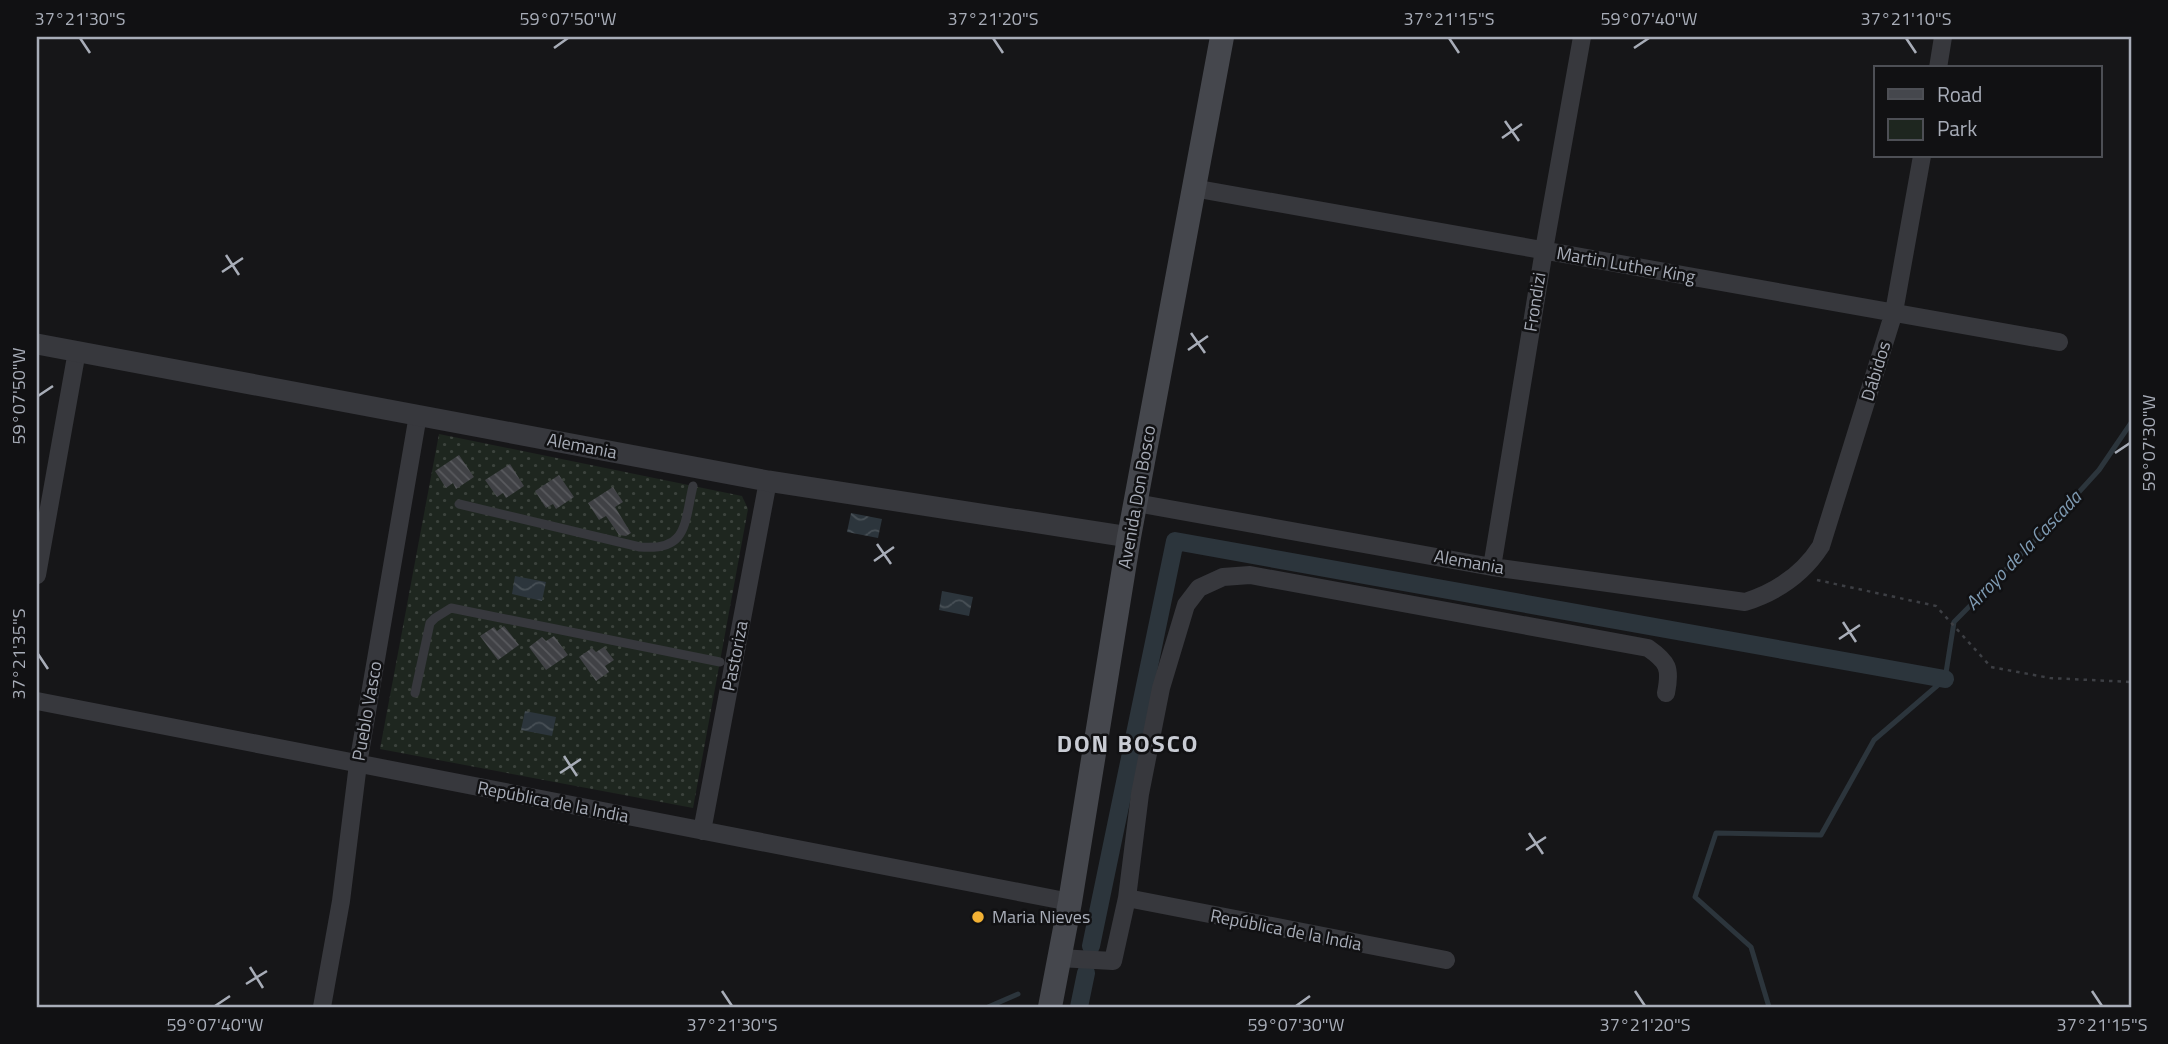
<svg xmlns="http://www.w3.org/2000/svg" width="2168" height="1044" viewBox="0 0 2168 1044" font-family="'Titillium Web',sans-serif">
	<defs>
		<pattern id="green-dots" width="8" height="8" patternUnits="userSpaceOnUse" patternTransform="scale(1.75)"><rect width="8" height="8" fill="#1e261f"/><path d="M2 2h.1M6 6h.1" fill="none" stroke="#3c433d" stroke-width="1.8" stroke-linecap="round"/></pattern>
		<pattern id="water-waves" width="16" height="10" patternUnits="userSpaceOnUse" patternTransform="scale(1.75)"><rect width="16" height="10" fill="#2c353c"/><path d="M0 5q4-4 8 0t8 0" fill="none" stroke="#485056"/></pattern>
		<pattern id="building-back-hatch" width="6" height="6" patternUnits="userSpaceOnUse" patternTransform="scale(1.75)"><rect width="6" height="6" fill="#404145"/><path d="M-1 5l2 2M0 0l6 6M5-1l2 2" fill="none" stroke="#595a5e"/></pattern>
	</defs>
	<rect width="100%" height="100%" fill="#161618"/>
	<path fill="url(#green-dots)" d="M 439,434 L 742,496 L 748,509 L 693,808 L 380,749 Z"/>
	<path fill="url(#water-waves)" d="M 851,513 L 882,519 L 878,538 L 847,532 Z
		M 515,576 L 546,582 L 542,601 L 512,594 Z
		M 942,591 L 973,597 L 969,616 L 939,610 Z
		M 525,711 L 556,717 L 552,736 L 521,730 Z"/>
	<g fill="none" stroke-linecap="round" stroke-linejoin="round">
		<path stroke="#2c353c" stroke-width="5" d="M 988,1007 L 1018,994
			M 1769,1007 L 1751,947 L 1695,897 L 1716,833 L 1821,835 L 1874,740 L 1945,679 L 1954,622 L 2039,536 L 2099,470 L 2131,423"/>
		<path stroke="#2c353c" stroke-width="18" d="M 1091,946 L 1175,541 L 1945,679
			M 1079,1007 L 1086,973"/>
	</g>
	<path fill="url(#building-back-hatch)" d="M 459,455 L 474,477 L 456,489 L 453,483 L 446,488 L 435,471 Z
		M 510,464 L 524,486 L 506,498 L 503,493 L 497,497 L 485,480 Z
		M 559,475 L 574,497 L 556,509 L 553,504 L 546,508 L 535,491 Z
		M 613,487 L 623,502 L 615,507 L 631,533 L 626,536 L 619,535 L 606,516 L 599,520 L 588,503 Z
		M 504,626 L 519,645 L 498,660 L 480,636 L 494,627 L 497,631 Z
		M 554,636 L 568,655 L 546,670 L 529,647 L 542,637 L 546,641 Z
		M 604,647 L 614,660 L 605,666 L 609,672 L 596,681 L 579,657 L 592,648 L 596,652 Z"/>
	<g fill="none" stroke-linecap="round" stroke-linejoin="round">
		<path stroke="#3d3f44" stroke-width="2.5" stroke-dasharray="3.5 5" stroke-linecap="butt" d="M 1817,580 L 1936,606 L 1991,667 L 2050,678 L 2131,682"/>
		<path stroke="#37383d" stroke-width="9" d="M 459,504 L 640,547 C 688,551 684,524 693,486
			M 415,693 L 430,623 L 435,618 L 451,608 L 720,662"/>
		<path stroke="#37383d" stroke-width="18" d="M 1938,68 L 1943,37
			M 1193,188 L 2059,342
			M 1136,503 L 1492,567 L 1745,602 C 1777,592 1803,574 1821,546 L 1894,312 L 1922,156
			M 1492,567 L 1544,250 L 1582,37
			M 37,575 L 77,351
			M 37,701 L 1070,902
			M 702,831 L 768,481
			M 1127,898 L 1446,960
			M 1059,958 L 1113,961 L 1127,898 L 1140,794 L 1161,688 L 1186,605 L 1199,588 L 1223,577 L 1250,575 L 1648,648 C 1668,662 1671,668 1666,693
			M 322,1007 L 341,901 L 358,764 L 418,415"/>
		<path stroke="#37383d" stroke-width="21" d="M 37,344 L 768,481 L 1129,537"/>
		<path stroke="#45474d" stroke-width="24" d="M 1050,1007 L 1070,902 L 1129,537 L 1222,37"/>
	</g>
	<path fill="none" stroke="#a8adb8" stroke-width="2.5" d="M 80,38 L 90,53M 993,38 L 1003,53M 1449,38 L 1459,53M 1906,38 L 1916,53M 554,48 L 568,38M 1634,48 L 1649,38M 1505,121 L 1519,141M 1502,138 L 1522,124M 226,255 L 239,275M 222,272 L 243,258M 1191,333 L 1205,353M 1188,350 L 1208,336M 38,396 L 53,386M 2115,453 L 2130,443M 877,544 L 891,564M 874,561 L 894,547M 1843,622 L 1856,642M 1839,639 L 1860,625M 38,654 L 48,669M 564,756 L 577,776M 560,773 L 581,759M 1529,833 L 1543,854M 1526,850 L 1546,837M 250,967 L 263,988M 246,984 L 267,971M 722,991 L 732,1006M 1635,991 L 1645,1006M 2092,991 L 2102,1006M 215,1006 L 230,996M 1296,1006 L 1310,996"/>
	<circle fill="#f2b134" stroke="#111113" stroke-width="2.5" cx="978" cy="917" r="7"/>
	<g text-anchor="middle" stroke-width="5" stroke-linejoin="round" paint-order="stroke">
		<g font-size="18" fill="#a8adb8" stroke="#111113">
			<text transform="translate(1626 265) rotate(10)" y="6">Martin Luther King</text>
			<text transform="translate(1535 302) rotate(-81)" y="6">Frondizi</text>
			<text transform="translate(1876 371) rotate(-73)" y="6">Dábidos</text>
			<text transform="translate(582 446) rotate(11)" y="6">Alemania</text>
			<text transform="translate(1137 497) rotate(-80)" y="6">Avenida Don Bosco</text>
			<text transform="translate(1469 562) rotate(10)" y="6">Alemania</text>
			<text transform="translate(735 656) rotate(-79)" y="6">Pastoriza</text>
			<text transform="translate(367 711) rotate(-80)" y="6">Pueblo Vasco</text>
			<text transform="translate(553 802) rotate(11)" y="6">República de la India</text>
			<text transform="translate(1286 930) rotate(11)" y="6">República de la India</text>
		</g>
		<g font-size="18" fill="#a8adb8" stroke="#111113" text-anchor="start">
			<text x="992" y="923">Maria Nieves</text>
		</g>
		<g font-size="19" font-style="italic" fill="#7f9bb3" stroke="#111113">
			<text transform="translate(2023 550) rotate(-46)" y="7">Arroyo de la Cascada</text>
		</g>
		<g font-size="24" font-weight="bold" letter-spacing="2" fill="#c9ccd4" stroke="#111113">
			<text x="1128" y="752">DON BOSCO</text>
		</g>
	</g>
	<rect width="2168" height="1044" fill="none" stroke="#111113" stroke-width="77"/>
	<rect x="1874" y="66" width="228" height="91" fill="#111113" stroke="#4d4f55" stroke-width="2"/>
	<rect x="1888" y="89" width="35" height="10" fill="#45474d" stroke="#4d4f55" stroke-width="2"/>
	<text x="1937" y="102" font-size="21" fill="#a8adb8">Road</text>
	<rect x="1888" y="119" width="35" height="21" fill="#1e261f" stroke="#4d4f55" stroke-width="2"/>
	<text x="1937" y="136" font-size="21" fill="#a8adb8">Park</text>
	<rect x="38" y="38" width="2092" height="968" fill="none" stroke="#a8adb8" stroke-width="2.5"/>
	<g font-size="18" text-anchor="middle" fill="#a8adb8">
		<text x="80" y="25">37°21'30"S</text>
		<text x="568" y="25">59°07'50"W</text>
		<text x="993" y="25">37°21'20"S</text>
		<text x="1449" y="25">37°21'15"S</text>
		<text x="1649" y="25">59°07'40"W</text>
		<text x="1906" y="25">37°21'10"S</text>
		<text transform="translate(19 396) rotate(-90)" y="6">59°07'50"W</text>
		<text transform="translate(2149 443) rotate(-90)" y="6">59°07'30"W</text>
		<text transform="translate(19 654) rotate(-90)" y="6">37°21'35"S</text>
		<text x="215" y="1031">59°07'40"W</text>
		<text x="732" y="1031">37°21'30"S</text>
		<text x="1296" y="1031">59°07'30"W</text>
		<text x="1645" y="1031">37°21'20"S</text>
		<text x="2102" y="1031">37°21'15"S</text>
	</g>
</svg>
